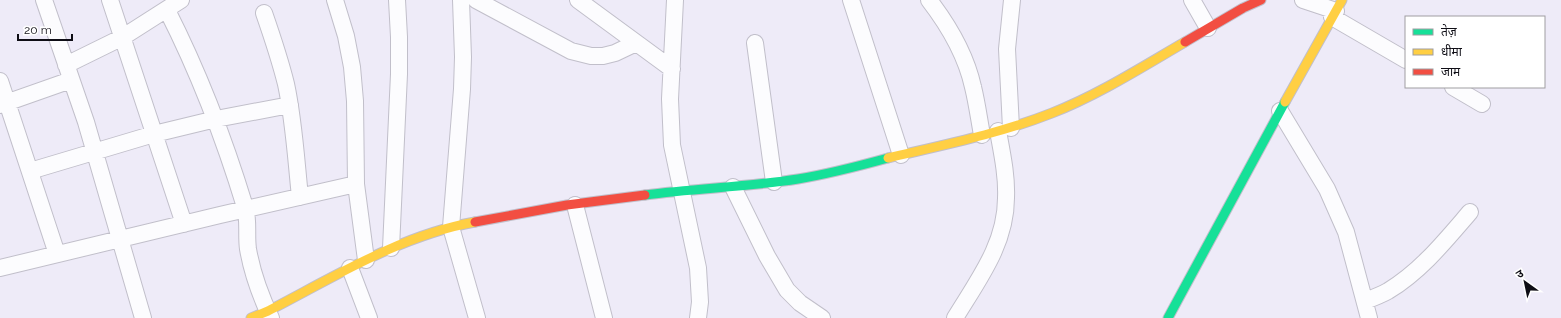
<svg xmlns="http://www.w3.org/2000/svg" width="1561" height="318" viewBox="0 0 1561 318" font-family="Raleway,'Noto Sans Devanagari',sans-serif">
	<rect width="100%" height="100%" fill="#eeebf8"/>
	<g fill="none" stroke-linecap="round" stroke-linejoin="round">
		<g stroke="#c1bfca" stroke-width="18">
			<path id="street" d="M 44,0 L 86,122 L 143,318
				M 110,0 L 184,224
				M 335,0 L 346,36 L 352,67 L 355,101 L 356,184 L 366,260
				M 461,0 L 463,57 L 462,89 L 451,227 L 477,318
				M 476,0 L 571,51 L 591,56 L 603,56 L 615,53 L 636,43
				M 578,0 L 672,69
				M 675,0 L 670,99 L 672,145 L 698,268 L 700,302 L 698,318
				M 851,0 L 901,155
				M 929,0 C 949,26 966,55 973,87 C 977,103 979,119 982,135
				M 1192,0 L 1208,28
				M 1303,0 L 1336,11
				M 167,10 C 199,73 224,138 245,207 C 249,220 246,235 248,249 C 252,272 261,297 271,318
				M 264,13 C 272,36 280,60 286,84 C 294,121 296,159 300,197
				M 1332,17 L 1406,60
				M 755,43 L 774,182
				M 66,65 L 123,37 L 181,0
				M 0,81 L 57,254
				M 1453,87 L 1482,104
				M 0,105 L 71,80
				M 1280,111 L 1327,189 L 1346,232 L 1369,318
				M 1011,128 L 1007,49 L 1012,0
				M 30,171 L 154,134 L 216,119 L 290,105
				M 733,187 L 767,256 L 787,290 L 800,303 L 822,318
				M 575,205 L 604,318
				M 391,248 L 399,74 L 399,37 L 397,0
				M 0,268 L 220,215 L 356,184
				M 350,268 L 369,318
				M 1365,301 C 1373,298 1381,295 1388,291 C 1421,271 1445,241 1470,212
				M 955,318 C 978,280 1006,244 1006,198 C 1007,176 1002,153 998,131"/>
		</g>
		<g stroke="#c1bfca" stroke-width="11">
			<path id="fast" d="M 645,195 C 696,188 748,187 798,179 C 828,174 859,166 888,158
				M 1168,318 L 1285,102"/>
		</g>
		<g stroke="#c1bfca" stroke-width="11">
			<path id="slow" d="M 1285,102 L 1342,0
				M 888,158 C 943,145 999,134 1052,113 C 1098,95 1142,67 1185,42
				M 251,318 L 268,311 C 334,277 401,235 475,222"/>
		</g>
		<g stroke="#c1bfca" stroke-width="11">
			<path id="jam" d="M 1185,42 L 1243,8 L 1261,0
				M 475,222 L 567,205 L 645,195"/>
		</g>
		<use href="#street" stroke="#fcfcfe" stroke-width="16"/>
		<use href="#fast" stroke="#16e098" stroke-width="9"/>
		<use href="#slow" stroke="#ffcf43" stroke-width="9"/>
		<use href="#jam" stroke="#f24e42" stroke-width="9"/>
	</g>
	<rect x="1405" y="16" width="140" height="72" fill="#ffffff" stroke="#9f9ea1"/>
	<rect x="1413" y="29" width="20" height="6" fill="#16e098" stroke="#9f9ea1"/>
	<text x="1441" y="36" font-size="12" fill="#0e0d15">तेज़</text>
	<rect x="1413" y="49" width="20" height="6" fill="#ffcf43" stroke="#9f9ea1"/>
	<text x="1441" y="56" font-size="12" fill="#0e0d15">धीमा</text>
	<rect x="1413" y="69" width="20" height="6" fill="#f24e42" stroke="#9f9ea1"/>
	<text x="1441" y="76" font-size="12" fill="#0e0d15">जाम</text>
	<g transform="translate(1525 282) rotate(327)" stroke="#ffffff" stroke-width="3" paint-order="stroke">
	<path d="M0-3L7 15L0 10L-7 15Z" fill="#0e0d15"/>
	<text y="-6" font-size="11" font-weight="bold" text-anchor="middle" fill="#0e0d15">उ</text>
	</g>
	<path d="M18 34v6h54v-6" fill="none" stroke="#0e0d15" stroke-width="2"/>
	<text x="24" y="34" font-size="12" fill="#0e0d15" stroke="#ffffff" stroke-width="3" paint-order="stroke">20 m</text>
</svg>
